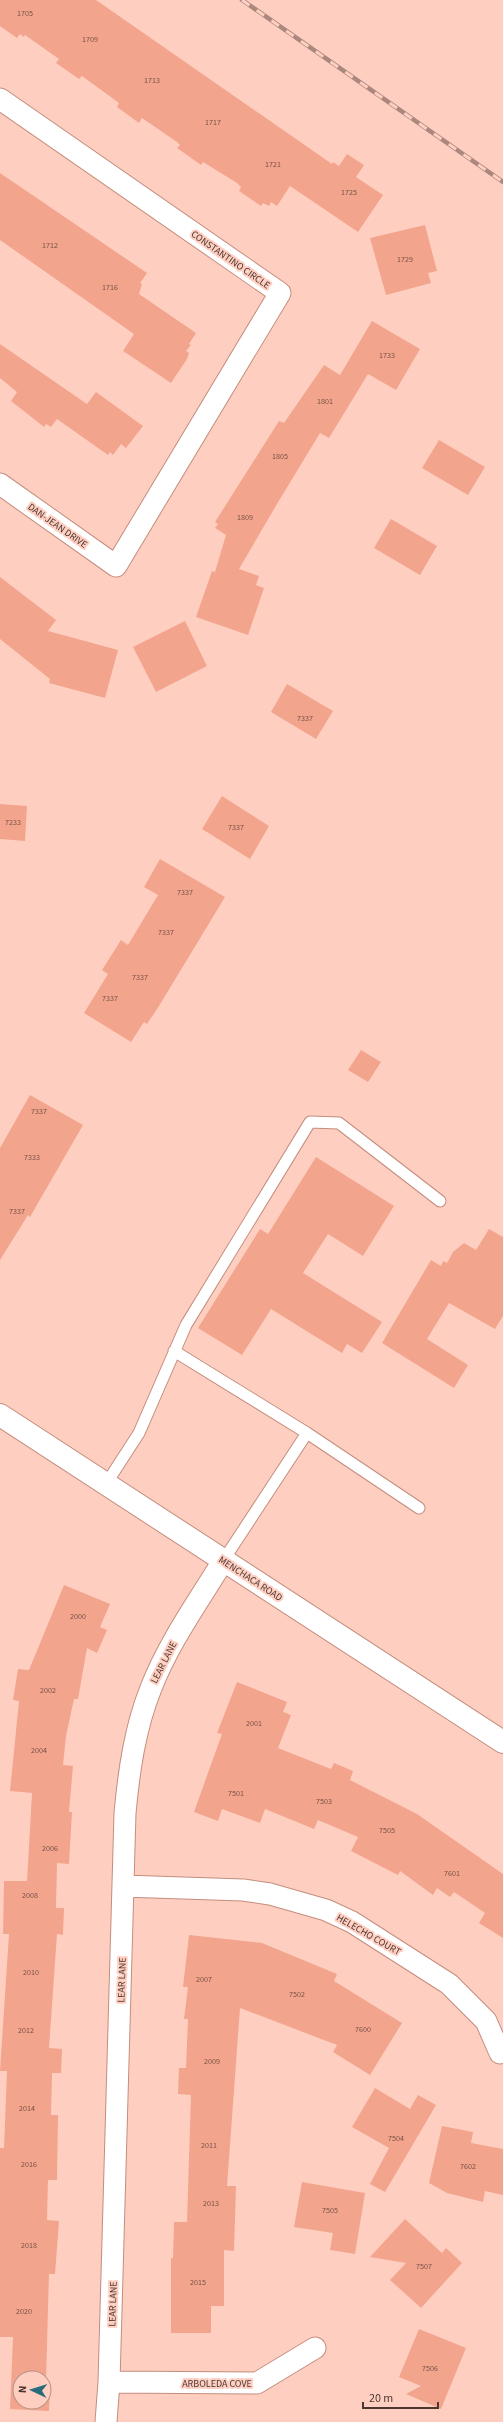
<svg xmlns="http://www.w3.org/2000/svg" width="503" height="2422" viewBox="0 0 503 2422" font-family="'Source Sans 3',sans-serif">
	<rect width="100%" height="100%" fill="#fecfc1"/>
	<path fill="#f3a48d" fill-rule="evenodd" d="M 0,0 L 96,0 L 332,164 L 333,162 L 339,166 L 347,154 L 364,165 L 356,177 L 383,195 L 358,232 L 290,186 L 277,206 L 271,202 L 269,206 L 263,203 L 261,206 L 239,191 L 241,187 L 237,183 L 203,162 L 201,165 L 177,148 L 180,145 L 177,142 L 142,118 L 139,123 L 117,107 L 119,103 L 82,76 L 79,79 L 56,63 L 59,59 L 25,35 L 24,37 L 20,34 L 17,38 L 0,26 Z
		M 0,173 L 147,273 L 140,283 L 142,284 L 139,294 L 196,333 L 189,344 L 191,345 L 186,351 L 189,353 L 187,359 L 171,383 L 123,351 L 134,334 L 0,240 Z
		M 425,225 L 437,271 L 428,273 L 431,283 L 386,295 L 370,238 Z
		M 372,321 L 420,349 L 396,390 L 368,374 L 329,438 L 320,433 L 277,504 L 239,569 L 259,576 L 256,585 L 264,588 L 248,635 L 196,617 L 212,571 L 215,572 L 226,535 L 215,528 L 218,524 L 215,522 L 279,421 L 284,423 L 324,365 L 340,375 Z
		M 0,344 L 87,404 L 96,392 L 143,426 L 126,448 L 121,444 L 113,455 L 110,452 L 108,455 L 57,419 L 51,427 L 46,424 L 44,427 L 11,401 L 17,392 L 0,378 Z
		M 439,440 L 485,467 L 468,495 L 422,468 Z
		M 391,519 L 437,546 L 420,575 L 374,548 Z
		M 0,577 L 56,620 L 48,631 L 118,650 L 105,698 L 49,683 L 50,679 L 0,639 Z
		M 185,621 L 207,666 L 156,692 L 133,647 Z
		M 287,684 L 333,711 L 316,739 L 271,712 Z
		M 222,796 L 269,826 L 250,859 L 202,829 Z
		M 0,804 L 27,806 L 25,841 L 0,839 Z
		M 160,859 L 225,897 L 159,1006 L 147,1024 L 144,1022 L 131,1042 L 84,1013 L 108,974 L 102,970 L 121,940 L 128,945 L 158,895 L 144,887 Z
		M 361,1050 L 381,1062 L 368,1082 L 348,1070 Z
		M 30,1095 L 83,1125 L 30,1217 L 28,1215 L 0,1260 L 0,1148 Z
		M 316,1157 L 394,1206 L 363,1256 L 328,1234 L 303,1273 L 382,1322 L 362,1353 L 347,1344 L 342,1353 L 271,1309 L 242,1355 L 198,1328 L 260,1229 L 268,1234 Z
		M 489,1229 L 503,1237 L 503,1316 L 495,1329 L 449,1303 L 427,1339 L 468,1365 L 454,1388 L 382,1343 L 431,1260 L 441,1266 L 443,1261 L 447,1263 L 453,1252 L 464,1243 L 476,1250 Z
		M 64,1585 L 110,1604 L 100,1627 L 107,1630 L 97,1653 L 87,1648 L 78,1699 L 74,1699 L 66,1736 L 63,1765 L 73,1766 L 69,1812 L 72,1812 L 69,1864 L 57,1863 L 56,1908 L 64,1908 L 63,1935 L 57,1934 L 49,2048 L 62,2049 L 61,2073 L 52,2073 L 51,2115 L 58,2115 L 57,2180 L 48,2180 L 47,2220 L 59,2221 L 55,2274 L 49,2274 L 46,2381 L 50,2381 L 49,2411 L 10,2409 L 13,2337 L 0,2337 L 0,2148 L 4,2148 L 7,2071 L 0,2071 L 9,1934 L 3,1934 L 4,1881 L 27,1881 L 32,1793 L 10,1791 L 19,1701 L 13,1700 L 18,1669 L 29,1670 ZM 20,2378 L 44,2378 L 44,2402 L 20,2402 Z
		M 237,1682 L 287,1702 L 283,1712 L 291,1715 L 278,1748 L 331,1769 L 334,1763 L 353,1771 L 350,1780 L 417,1814 L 503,1874 L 503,1938 L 479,1923 L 485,1913 L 454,1892 L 450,1897 L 437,1888 L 433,1895 L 400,1871 L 398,1875 L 351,1851 L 358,1837 L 318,1820 L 314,1829 L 265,1809 L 260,1823 L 222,1809 L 218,1821 L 194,1812 L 222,1734 L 217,1733 Z
		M 189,1935 L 262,1943 L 337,1974 L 334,1981 L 402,2023 L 370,2075 L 333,2052 L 337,2045 L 240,2008 L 227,2186 L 236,2186 L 234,2251 L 224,2250 L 224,2306 L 211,2306 L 211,2333 L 171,2333 L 171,2258 L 173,2258 L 174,2222 L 187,2222 L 191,2095 L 178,2094 L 179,2068 L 186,2068 L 188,2019 L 184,2019 L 188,1987 L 183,1987 Z
		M 375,2088 L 410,2109 L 418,2095 L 436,2105 L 385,2192 L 370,2184 L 389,2148 L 352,2127 Z
		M 442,2126 L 473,2132 L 471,2143 L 503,2149 L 503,2195 L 485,2191 L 483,2202 L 447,2193 L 429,2183 Z
		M 302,2182 L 365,2193 L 355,2254 L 330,2250 L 333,2233 L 294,2227 Z
		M 405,2219 L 442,2253 L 446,2248 L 462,2263 L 421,2308 L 390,2280 L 406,2263 L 370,2257 Z
		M 419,2329 L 466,2348 L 441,2409 L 406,2394 L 421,2386 L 399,2377 Z"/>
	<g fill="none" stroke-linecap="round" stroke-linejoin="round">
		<g stroke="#c48d7d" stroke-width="13">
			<path id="service" d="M 174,1351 L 307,1433 L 419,1508
				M 106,1484 L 139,1433 L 186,1325 L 310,1122 L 339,1123 L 440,1201
				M 223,1561 L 307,1433"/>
		</g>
		<g stroke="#c48d7d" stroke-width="23">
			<path id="minor" d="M 0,99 L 280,293 L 116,566 L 0,484
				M 123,1886 L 243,1890 L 270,1894 L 326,1910 L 352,1922 L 449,1984 L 486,2021 L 500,2053
				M 109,2382 L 257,2383 L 315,2348
				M 106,2422 L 109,2382 L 125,1813 C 129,1770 135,1728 151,1688 C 169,1642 198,1602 223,1561"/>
		</g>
		<g stroke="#c48d7d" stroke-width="24">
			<path id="secondary" d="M 0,1415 L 503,1742"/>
		</g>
		<use href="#service" stroke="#fff" stroke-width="11"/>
		<use href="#minor" stroke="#fff" stroke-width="21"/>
		<use href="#secondary" stroke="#fff" stroke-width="22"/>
		<g stroke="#ab877d" stroke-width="4.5">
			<path id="rail" d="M 242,0 L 503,182"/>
		</g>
		<use href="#rail" stroke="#fecfc1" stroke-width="3" stroke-dasharray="9" stroke-linecap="butt"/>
	</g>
	<g text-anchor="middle" stroke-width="4" stroke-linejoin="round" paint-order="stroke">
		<g font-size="8" fill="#765246">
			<text x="25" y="16">1705</text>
			<text x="90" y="42">1709</text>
			<text x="152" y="83">1713</text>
			<text x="213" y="125">1717</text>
			<text x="273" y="167">1721</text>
			<text x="349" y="195">1725</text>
			<text x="50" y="248">1712</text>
			<text x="405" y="262">1729</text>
			<text x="110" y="290">1716</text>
			<text x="387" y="358">1733</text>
			<text x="325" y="404">1801</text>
			<text x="280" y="459">1805</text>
			<text x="245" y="520">1809</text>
			<text x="305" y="721">7337</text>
			<text x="13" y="825">7233</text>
			<text x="236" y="830">7337</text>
			<text x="185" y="895">7337</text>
			<text x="166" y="935">7337</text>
			<text x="140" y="980">7337</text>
			<text x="110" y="1001">7337</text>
			<text x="39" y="1114">7337</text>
			<text x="32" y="1160">7333</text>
			<text x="17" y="1214">7337</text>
			<text x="78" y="1619">2000</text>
			<text x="48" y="1693">2002</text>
			<text x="254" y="1726">2001</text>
			<text x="39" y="1753">2004</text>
			<text x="236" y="1796">7501</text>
			<text x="324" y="1804">7503</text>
			<text x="387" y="1833">7505</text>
			<text x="50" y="1851">2006</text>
			<text x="452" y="1876">7601</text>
			<text x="30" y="1898">2008</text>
			<text x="31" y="1975">2010</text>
			<text x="204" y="1982">2007</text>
			<text x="297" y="1997">7502</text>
			<text x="363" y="2032">7600</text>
			<text x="26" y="2033">2012</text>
			<text x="212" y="2064">2009</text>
			<text x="27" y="2111">2014</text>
			<text x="396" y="2141">7504</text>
			<text x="209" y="2148">2011</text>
			<text x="29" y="2167">2016</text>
			<text x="468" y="2169">7602</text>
			<text x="211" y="2206">2013</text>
			<text x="330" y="2213">7505</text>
			<text x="29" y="2248">2018</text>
			<text x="424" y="2269">7507</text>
			<text x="198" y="2285">2015</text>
			<text x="24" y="2314">2020</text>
			<text x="430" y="2371">7506</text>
		</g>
		<g font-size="10" fill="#4d362f" stroke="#fecfc1">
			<text transform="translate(231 259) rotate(35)" y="4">CONSTANTINO CIRCLE</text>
			<text transform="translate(58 525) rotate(35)" y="4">DAN-JEAN DRIVE</text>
			<text transform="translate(251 1578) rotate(33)" y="4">MENCHACA ROAD</text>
			<text transform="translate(163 1662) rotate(-63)" y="4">LEAR LANE</text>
			<text transform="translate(369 1934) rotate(30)" y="4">HELECHO COURT</text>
			<text transform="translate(121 1980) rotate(-88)" y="4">LEAR LANE</text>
			<text transform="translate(112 2304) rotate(-88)" y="4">LEAR LANE</text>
			<text x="217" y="2387">ARBOLEDA COVE</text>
		</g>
	</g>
	<g transform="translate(32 2390) rotate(274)"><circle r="19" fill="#fecfc1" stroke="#b79287"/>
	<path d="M0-3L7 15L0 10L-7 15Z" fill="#286c7c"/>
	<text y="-6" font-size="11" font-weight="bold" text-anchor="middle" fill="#4d362f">N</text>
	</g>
	<path d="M363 2402v6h75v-6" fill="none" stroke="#4d362f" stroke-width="2"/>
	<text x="369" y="2402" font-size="12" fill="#4d362f" stroke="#fecfc1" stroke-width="3" paint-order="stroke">20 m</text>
</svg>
